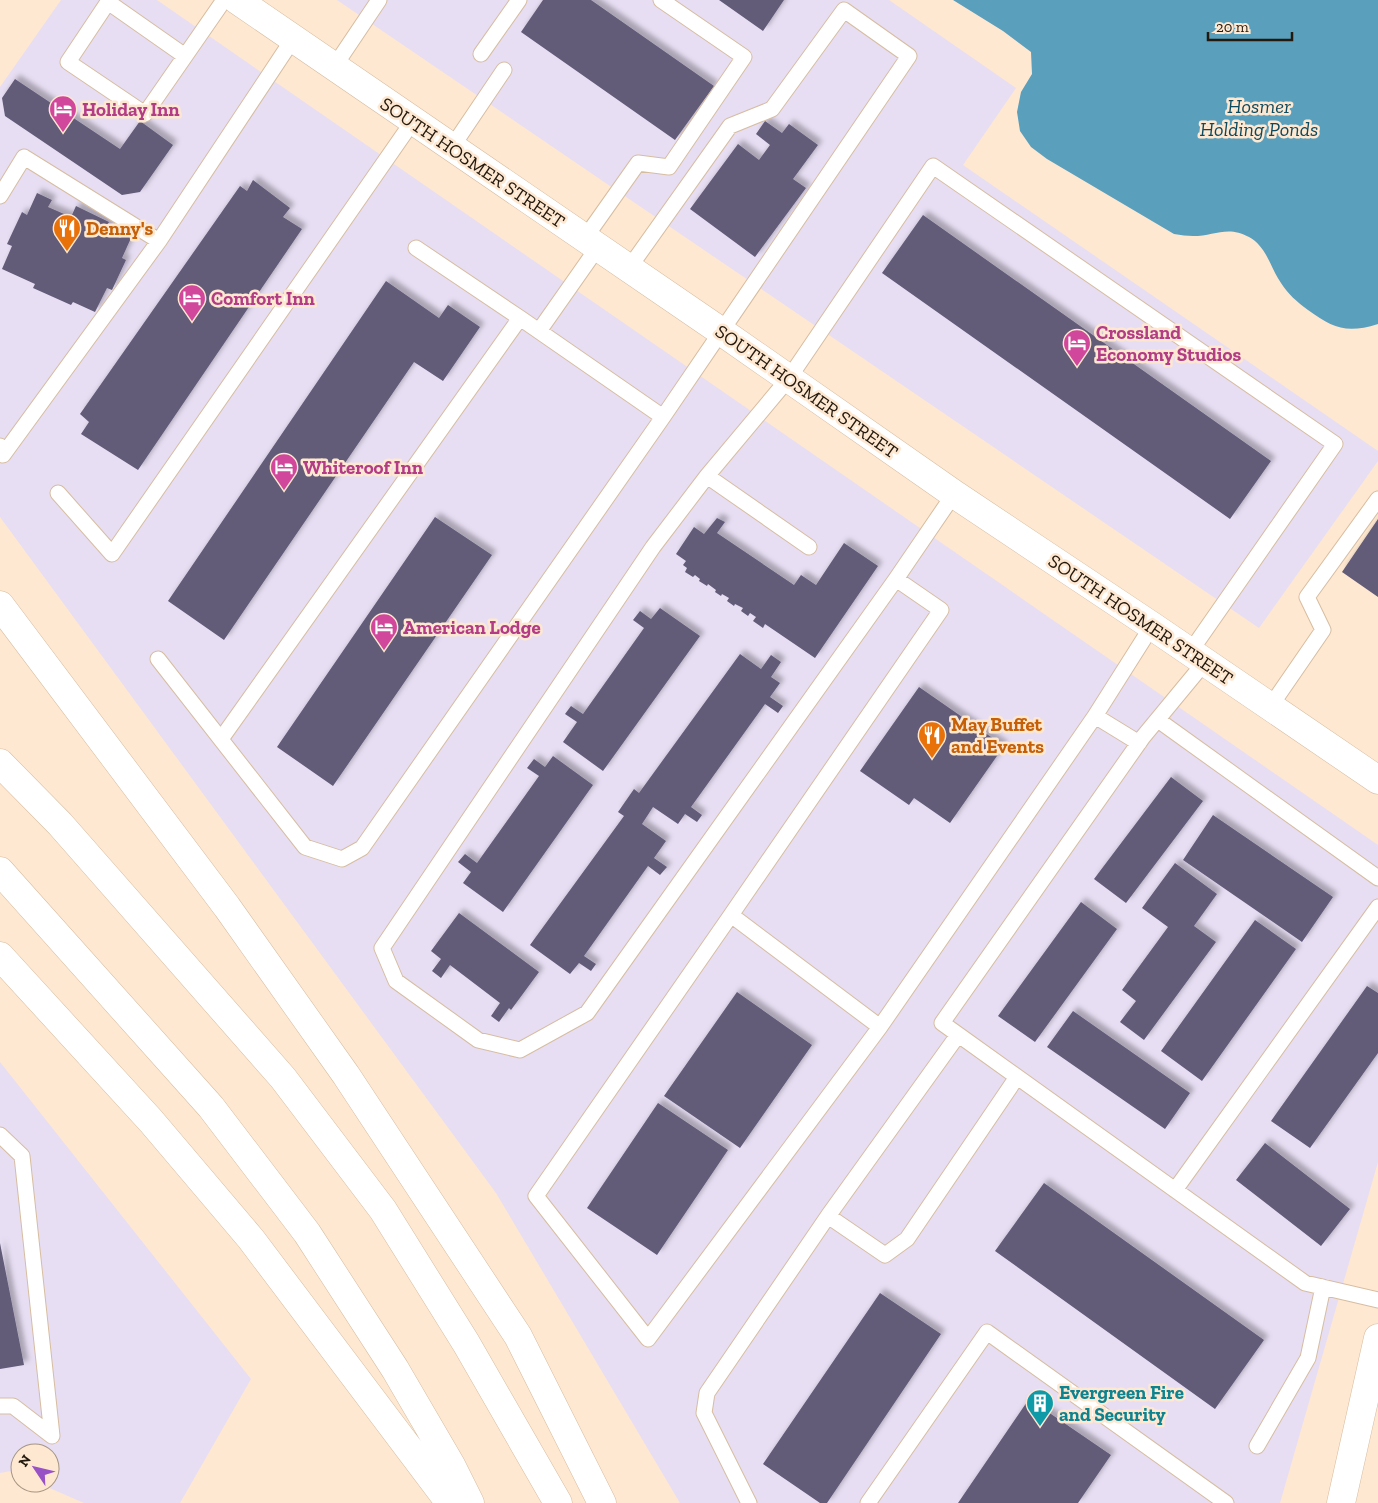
<svg xmlns="http://www.w3.org/2000/svg" width="1378" height="1503" viewBox="0 0 1378 1503" font-family="'Zilla Slab',serif">
	<defs>
		<filter id="shadow"><feDropShadow dx="4.5" dy="-4.5" stdDeviation="2.5" flood-color="#0004"/></filter>
	</defs>
	<rect width="100%" height="100%" fill="#fee8d1"/>
	<path fill="#e7def3" d="M 61,0 L 157,0 L 1378,845 L 1378,1162 L 1280,1503 L 680,1503 L 496,1193 L 0,517 L 0,87 Z
		M 337,0 L 889,0 L 1016,88 L 963,165 L 1378,451 L 1378,461 L 1259,628 Z
		M 0,1062 L 251,1379 L 180,1503 L 84,1503 L 38,1483 L 50,1483 L 50,1453 L 20,1453 L 20,1475 L 11,1471 L 0,1473 Z"/>
	<path fill="#5a9fbc" d="M 953,0 L 1378,0 L 1378,324 C 1346,334 1333,328 1308,310 C 1297,302 1288,294 1281,283 C 1270,267 1267,247 1249,237 C 1228,225 1214,236 1193,236 C 1187,236 1181,235 1174,234 L 1047,159 L 1031,147 L 1020,131 L 1017,112 L 1021,92 L 1032,74 L 1031,52 L 1003,31 Z"/>
	<path fill="#625b79" filter="url(#shadow)" d="M 543,0 L 591,0 L 714,86 L 675,140 L 521,32 Z
		M 719,0 L 784,0 L 763,31 Z
		M 15,79 L 120,149 L 140,121 L 173,145 L 140,192 L 122,195 L 5,116 L 2,98 Z
		M 765,121 L 782,133 L 789,124 L 818,145 L 793,179 L 806,188 L 755,257 L 690,209 L 738,144 L 759,160 L 770,145 L 756,134 Z
		M 253,180 L 290,208 L 283,217 L 302,229 L 138,470 L 81,434 L 89,422 L 80,414 L 240,186 L 247,191 Z
		M 37,193 L 52,200 L 48,207 L 71,217 L 76,206 L 109,222 L 107,226 L 131,238 L 122,258 L 126,260 L 112,290 L 107,288 L 95,312 L 73,302 L 71,305 L 33,288 L 35,284 L 2,269 L 12,246 L 7,244 L 22,212 L 27,215 Z
		M 923,215 L 1271,461 L 1230,519 L 882,273 Z
		M 386,281 L 439,318 L 448,305 L 480,327 L 443,381 L 414,362 L 224,640 L 168,601 Z
		M 435,517 L 492,555 L 333,786 L 277,747 Z
		M 717,518 L 725,522 L 717,533 L 794,585 L 801,575 L 816,585 L 844,543 L 878,566 L 815,658 L 765,624 L 763,628 L 753,621 L 756,617 L 750,613 L 748,616 L 741,611 L 743,608 L 735,604 L 734,606 L 727,601 L 729,598 L 722,594 L 721,596 L 715,592 L 716,590 L 708,584 L 707,586 L 699,581 L 700,579 L 695,575 L 693,577 L 685,572 L 687,568 L 683,565 L 686,561 L 676,554 L 694,527 L 704,534 Z
		M 1378,519 L 1378,597 L 1342,572 Z
		M 660,608 L 700,636 L 603,771 L 563,742 L 577,722 L 565,714 L 571,706 L 583,714 L 644,628 L 633,620 L 640,611 L 651,619 Z
		M 740,654 L 761,669 L 771,655 L 781,662 L 771,677 L 780,683 L 770,697 L 783,706 L 778,713 L 765,704 L 691,807 L 702,815 L 697,822 L 685,814 L 678,824 L 653,807 L 642,824 L 666,841 L 654,858 L 667,867 L 660,875 L 648,866 L 584,956 L 596,964 L 591,971 L 579,963 L 570,974 L 530,945 L 624,816 L 618,812 L 634,789 L 639,793 Z
		M 919,687 L 1004,746 L 950,823 L 914,798 L 909,805 L 860,771 Z
		M 553,756 L 593,785 L 503,912 L 463,883 L 471,872 L 458,862 L 465,854 L 477,863 L 539,776 L 527,768 L 534,759 L 545,767 Z
		M 1171,777 L 1203,801 L 1126,903 L 1094,879 Z
		M 1213,815 L 1333,897 L 1302,942 L 1183,860 Z
		M 1175,863 L 1217,894 L 1194,926 L 1216,942 L 1144,1040 L 1120,1022 L 1136,1001 L 1122,990 L 1168,927 L 1142,908 Z
		M 1081,902 L 1117,929 L 1035,1042 L 998,1016 Z
		M 459,913 L 539,972 L 511,1010 L 509,1008 L 499,1022 L 491,1016 L 500,1003 L 450,965 L 441,978 L 432,971 L 441,959 L 431,951 Z
		M 1255,920 L 1296,949 L 1202,1081 L 1161,1051 Z
		M 1367,986 L 1378,993 L 1378,1053 L 1310,1148 L 1271,1121 Z
		M 737,992 L 812,1045 L 740,1148 L 664,1096 Z
		M 1073,1011 L 1190,1093 L 1165,1129 L 1047,1047 Z
		M 658,1103 L 728,1150 L 657,1255 L 587,1208 Z
		M 1265,1143 L 1350,1209 L 1321,1246 L 1236,1180 Z
		M 1044,1183 L 1264,1340 L 1215,1409 L 995,1251 Z
		M 0,1243 L 24,1365 L 0,1369 Z
		M 880,1293 L 941,1334 L 827,1503 L 820,1503 L 763,1464 Z
		M 1029,1399 L 1111,1455 L 1078,1503 L 958,1503 Z"/>
	<g fill="none" stroke-linecap="round" stroke-linejoin="round">
		<g stroke="#d7bda0" stroke-width="17">
			<path id="lane" d="M 481,54 L 519,0
				M 185,56 L 108,2 L 68,62 L 145,114 L 224,0
				M 334,67 L 379,0
				M 452,147 L 504,70
				M 0,196 L 24,157 L 159,241
				M 585,238 L 638,163 L 669,167 L 744,57 L 661,0
				M 416,248 L 520,318 L 663,417
				M 539,331 L 598,247
				M 0,446 L 3,455 L 159,241 L 293,39
				M 707,476 L 809,547
				M 58,493 L 112,554 L 413,121
				M 954,494 L 896,579 L 587,1013 L 520,1050 L 478,1040 L 396,981 L 382,948 L 653,547 L 707,476 L 789,378 L 933,166 L 1335,444 L 1190,652
				M 896,579 L 941,610 L 731,915 L 880,1027 L 1095,716 L 1152,626
				M 158,659 L 305,847 L 342,859 L 362,848 L 663,417 L 909,56 L 844,10 L 772,109 L 730,126 L 629,268
				M 1205,662 L 1143,737 L 942,1023 L 1305,1283 L 1378,1300
				M 1270,707 L 1323,630 L 1307,597 L 1378,499
				M 1095,716 L 1139,743
				M 1158,720 L 1378,878
				M 221,739 L 520,318
				M 731,915 L 536,1196 L 648,1339 L 880,1027
				M 0,1135 L 22,1156 L 52,1436 L 13,1406 L 0,1406
				M 1175,1190 L 1378,907
				M 828,1216 L 885,1255 L 907,1239 L 1017,1077
				M 1257,1446 L 1308,1358 L 1323,1287
				M 749,1503 L 704,1413 L 707,1393 L 828,1216 L 958,1035
				M 868,1503 L 987,1332 L 1226,1503"/>
		</g>
		<g stroke="#d7bda0" stroke-width="29">
			<path id="street" d="M 1341,1503 L 1378,1338"/>
		</g>
		<g stroke="#d7bda0" stroke-width="29">
			<path id="secondary" d="M 237,0 L 722,332 L 954,494 L 1152,626 L 1378,780"/>
		</g>
		<g stroke="#d7bda0" stroke-width="29">
			<path id="highway" d="M 0,605 L 227,907 L 346,1075 L 518,1336 L 602,1503
				M 0,763 L 60,824 L 283,1078 L 383,1210 L 466,1343 L 558,1503
				M 0,871 L 211,1107 L 307,1233 L 395,1369 L 451,1465 L 470,1503
				M 0,956 L 151,1121 L 251,1239 L 450,1503"/>
		</g>
		<use href="#lane" stroke="#fff" stroke-width="15"/>
		<use href="#street" stroke="#fff" stroke-width="28"/>
		<use href="#secondary" stroke="#fff" stroke-width="28"/>
		<use href="#highway" stroke="#fff" stroke-width="28"/>
	</g>
	<defs>
		<g id="hotel-pin" transform="scale(1.4375)"><path d="M0 17L-7.5 6A9.5 9.5 0 1 1 7.5 6Z" fill="#d1479c" stroke="#fee8d1"/><path d="M-6-4.5h1.5V1H6V5H4.5V3h-9V5H-6ZM-4 0a1.8 1.8 0 1 1 3.6 0ZM.5 0V-2.5h3Q6-2.5 6 0Z" fill="#fff"/></g>
		<g id="restaurant-pin" transform="scale(1.4375)"><path d="M0 17L-7.5 6A9.5 9.5 0 1 1 7.5 6Z" fill="#e8710a" stroke="#fee8d1"/><path d="M-5-6h1v4h1v-4h1v4h1v-4h1v5L-1.5 .5V6h-2V.5L-5-1ZM5-6V6H3V1.5H1.5Q1.5-4 5-6Z" fill="#fff"/></g>
		<g id="building-pin" transform="scale(1.4375)"><path d="M0 17L-7.5 6A9.5 9.5 0 1 1 7.5 6Z" fill="#0f9aa8" stroke="#fee8d1"/><path d="M-4-6H4V6H1V3H-1V6H-4ZM-2.5-4.3h1.7v1.8h-1.7ZM.8-4.3h1.7v1.8H.8ZM-2.5-1h1.7V.8h-1.7ZM.8-1h1.7V.8H.8Z" fill="#fff"/></g>
	</defs>
	<g fill-rule="evenodd">
		<use href="#hotel-pin" x="63" y="109"/>
		<use href="#restaurant-pin" x="67" y="228"/>
		<use href="#hotel-pin" x="192" y="298"/>
		<use href="#hotel-pin" x="1077" y="343"/>
		<use href="#hotel-pin" x="284" y="467"/>
		<use href="#hotel-pin" x="384" y="627"/>
		<use href="#restaurant-pin" x="932" y="735"/>
		<use href="#building-pin" x="1040" y="1403"/>
	</g>
	<g text-anchor="middle" stroke-width="5" stroke-linejoin="round" paint-order="stroke">
		<g font-size="19" font-weight="bold" fill="#b23c85" stroke="#fee8d1" text-anchor="start">
			<text x="82" y="116">Holiday Inn</text>
			<text x="211" y="305">Comfort Inn</text>
			<text x="1096" y="339">Crossland<tspan x="1096" dy="22">Economy Studios</tspan></text>
			<text x="303" y="474">Whiteroof Inn</text>
			<text x="403" y="634">American Lodge</text>
		</g>
		<g font-size="19" fill="#23190e" stroke="#fee8d1">
			<text transform="translate(473 162) rotate(34)" y="7">SOUTH HOSMER STREET</text>
			<text transform="translate(807 391) rotate(35)" y="7">SOUTH HOSMER STREET</text>
			<text transform="translate(1141 619) rotate(34)" y="7">SOUTH HOSMER STREET</text>
		</g>
		<g font-size="19" font-weight="bold" fill="#c56008" stroke="#fee8d1" text-anchor="start">
			<text x="86" y="235">Denny's</text>
			<text x="951" y="731">May Buffet<tspan x="951" dy="22">and Events</tspan></text>
		</g>
		<g font-size="19" font-weight="bold" fill="#0d838f" stroke="#fee8d1" text-anchor="start">
			<text x="1059" y="1399">Evergreen Fire<tspan x="1059" dy="22">and Security</tspan></text>
		</g>
		<g font-size="20" font-style="italic" fill="#0d495e" stroke="#fee8d1">
			<text x="1259" y="113">Hosmer<tspan x="1259" dy="23">Holding Ponds</tspan></text>
		</g>
	</g>
	<g transform="translate(35 1468) rotate(305)"><circle r="24" fill="#fee8d1" stroke="#a69583"/>
	<path d="M0-4L9 19L0 12L-9 19Z" fill="#9852c6"/>
	<text y="-8" font-size="14" font-weight="bold" text-anchor="middle" fill="#23190e">N</text>
	</g>
	<path d="M1208 32v8h84v-8" fill="none" stroke="#23190e" stroke-width="2.5"/>
	<text x="1216" y="32" font-size="15" fill="#23190e" stroke="#fee8d1" stroke-width="4" paint-order="stroke">20 m</text>
</svg>
